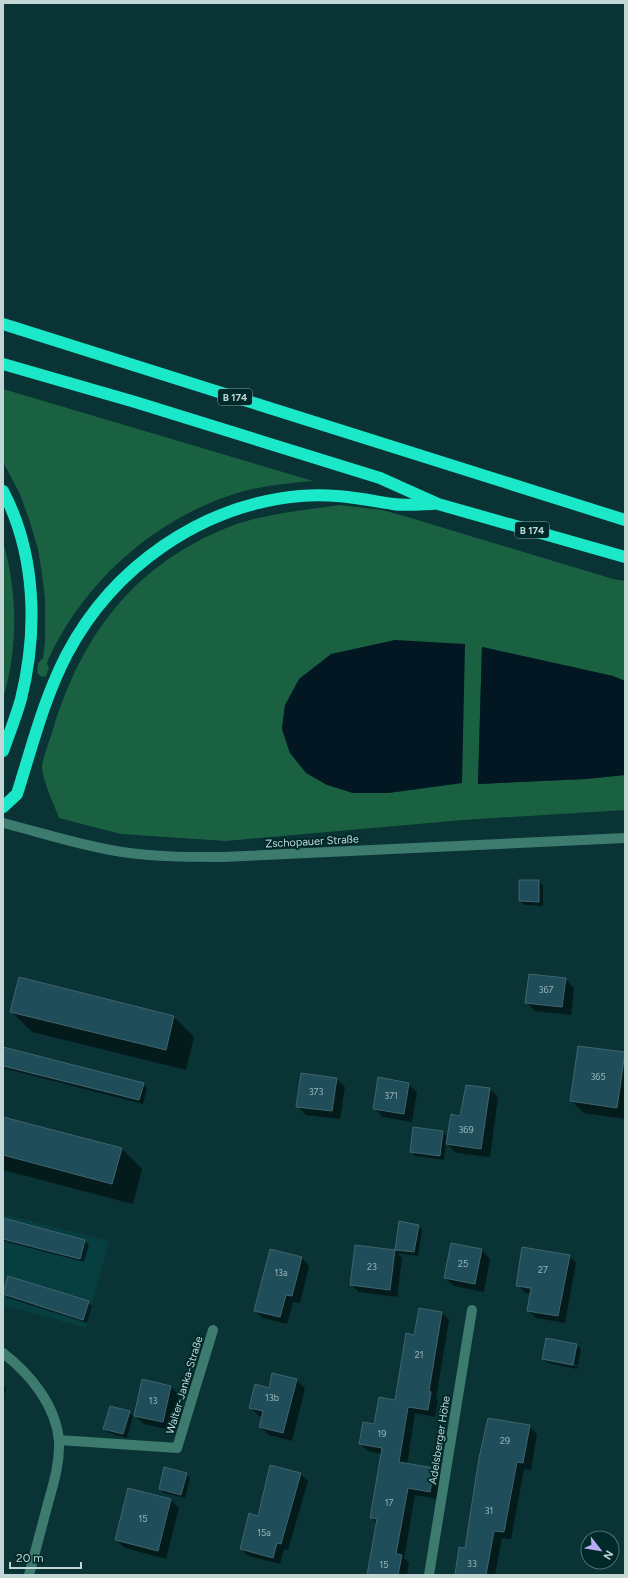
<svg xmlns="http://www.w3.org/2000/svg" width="628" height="1578" viewBox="0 0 628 1578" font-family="Figtree,sans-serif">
	<rect width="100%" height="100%" fill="#093334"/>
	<path fill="#073f41" d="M 3,1214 L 109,1241 L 86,1328 L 3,1305 Z"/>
	<path fill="#1a6141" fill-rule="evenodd" d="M 3,389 L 313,481 C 290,483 267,485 244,491 C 159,515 85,579 48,660 L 47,664 L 49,668 L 46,676 L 42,677 L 37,673 L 38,663 L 43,658 L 45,642 L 45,599 L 42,574 L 38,549 L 30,522 L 20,494 L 3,462 Z
		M 340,505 L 382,510 L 401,515 L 613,579 L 625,581 L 625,681 L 613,676 L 482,647 L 478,784 L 586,779 L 625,775 L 625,810 L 463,820 L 226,841 L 121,834 L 59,818 C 54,804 44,784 42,769 C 41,762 52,734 54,726 C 83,635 131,570 219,531 C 257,514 300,511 340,505 ZM 285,705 L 462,783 L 388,793 L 353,793 L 290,753 L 282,729 Z
		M 3,542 C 18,593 18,648 3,699 Z"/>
	<path fill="#031722" d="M 395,640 L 465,644 L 462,783 L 388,793 L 353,793 L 327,785 L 306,773 L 290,753 L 282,729 L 285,705 L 299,679 L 331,654 Z
		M 482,647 L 613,676 L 625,681 L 625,775 L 586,779 L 478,784 Z"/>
	<path fill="#0007" fill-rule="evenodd" d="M 539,881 L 543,886 L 543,906 L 524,905 L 520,901 Z
		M 565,979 L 574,988 L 571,1015 L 535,1011 L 526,1002 Z
		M 12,1012 L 174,1017 L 194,1037 L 186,1070 L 32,1032 Z
		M 3,1048 L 143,1084 L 147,1088 L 143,1104 L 3,1068 Z
		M 624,1053 L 625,1119 L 584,1113 L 572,1101 Z
		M 336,1078 L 345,1087 L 340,1119 L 306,1115 L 298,1106 Z
		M 408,1084 L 417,1092 L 412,1122 L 383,1117 L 375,1109 Z
		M 490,1089 L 498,1097 L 490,1157 L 456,1153 L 446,1143 L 444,1160 L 415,1156 L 411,1151 L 443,1132 L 448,1138 L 461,1117 Z
		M 3,1118 L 122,1149 L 142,1169 L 133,1204 L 3,1170 Z
		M 3,1220 L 85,1241 L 89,1245 L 84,1262 L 3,1241 Z
		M 400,1222 L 418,1226 L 422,1230 L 418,1256 L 397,1253 L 402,1258 L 397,1297 L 359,1292 L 351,1285 L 356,1246 L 396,1251 Z
		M 271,1250 L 302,1258 L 309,1266 L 300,1303 L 293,1302 L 287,1324 L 263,1318 L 255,1311 Z
		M 482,1250 L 490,1259 L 484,1292 L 454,1286 L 445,1278 Z
		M 569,1256 L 576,1263 L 565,1323 L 536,1318 L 528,1310 L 531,1294 L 525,1293 L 518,1285 ZM 524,1286 L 536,1288 L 536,1290 L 524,1288 Z
		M 4,1294 L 88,1302 L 92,1306 L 87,1323 L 8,1298 Z
		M 419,1309 L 442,1313 L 449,1320 L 436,1398 L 438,1400 L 435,1417 L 415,1413 L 407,1465 L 433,1469 L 441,1476 L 437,1499 L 415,1495 L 404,1558 L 409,1563 L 407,1575 L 368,1575 L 377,1523 L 371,1518 L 382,1454 L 368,1451 L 360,1444 L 396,1401 L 415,1336 Z
		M 576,1345 L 581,1349 L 578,1365 L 547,1359 L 547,1361 L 578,1367 L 577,1369 L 548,1363 L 543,1359 Z
		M 296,1380 L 305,1388 L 292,1441 L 269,1435 L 260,1427 L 262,1417 L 259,1416 L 250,1407 L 269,1389 Z
		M 3,1385 L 6,1388 L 3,1399 Z
		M 171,1387 L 179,1395 L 171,1430 L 144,1424 L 135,1416 Z
		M 129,1412 L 133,1416 L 127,1438 L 109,1433 L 104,1429 Z
		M 529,1426 L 537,1434 L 531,1470 L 524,1469 L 511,1539 L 502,1538 L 495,1575 L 456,1575 L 466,1550 Z
		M 186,1474 L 190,1478 L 185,1498 L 164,1493 L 160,1489 Z
		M 301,1474 L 308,1481 L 288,1550 L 284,1549 L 280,1564 L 248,1556 L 241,1549 L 258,1517 Z
		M 171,1500 L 179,1508 L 166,1559 L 125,1548 L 116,1540 Z"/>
	<path fill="#1f4e5a" stroke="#41646e" d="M 519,880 L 539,880 L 539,902 L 519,901 Z
		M 529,974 L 566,978 L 562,1007 L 525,1003 Z
		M 19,977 L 174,1016 L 166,1050 L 10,1012 Z
		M 578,1046 L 625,1052 L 617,1108 L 570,1101 Z
		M 3,1047 L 144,1083 L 139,1100 L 3,1066 Z
		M 301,1073 L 337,1078 L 332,1111 L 296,1107 Z
		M 378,1077 L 409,1083 L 404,1114 L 373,1109 Z
		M 466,1085 L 490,1088 L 481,1149 L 446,1144 L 451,1114 L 460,1116 Z
		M 3,1117 L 122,1148 L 112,1184 L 3,1155 Z
		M 413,1127 L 443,1131 L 440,1156 L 410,1152 Z
		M 3,1218 L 85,1240 L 80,1259 L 3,1239 Z
		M 399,1221 L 419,1225 L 414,1252 L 395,1250 Z
		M 451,1243 L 482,1249 L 475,1284 L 444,1278 Z
		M 355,1245 L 395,1250 L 390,1290 L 350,1285 Z
		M 522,1247 L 570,1255 L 558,1316 L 527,1311 L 531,1288 L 516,1286 Z
		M 270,1249 L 302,1257 L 292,1296 L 286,1295 L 280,1317 L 254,1311 Z
		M 8,1276 L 89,1301 L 83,1320 L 3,1294 Z
		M 419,1308 L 442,1312 L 429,1391 L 431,1392 L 428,1410 L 408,1407 L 399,1462 L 434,1468 L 430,1492 L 408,1488 L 396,1554 L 402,1555 L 398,1575 L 367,1575 L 377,1519 L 370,1518 L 382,1448 L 359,1444 L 363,1422 L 374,1424 L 379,1397 L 395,1400 L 406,1333 L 414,1335 Z
		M 546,1338 L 577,1344 L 573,1365 L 542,1359 Z
		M 272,1373 L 297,1379 L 283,1433 L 259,1427 L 263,1411 L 249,1408 L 255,1384 L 269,1388 Z
		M 142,1379 L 171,1386 L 163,1422 L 134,1416 Z
		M 110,1406 L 130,1411 L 123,1434 L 103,1429 Z
		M 488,1418 L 530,1425 L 523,1463 L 517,1462 L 504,1532 L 494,1531 L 486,1575 L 455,1575 L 459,1547 L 465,1548 L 479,1458 Z
		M 270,1465 L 301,1473 L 281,1544 L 277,1543 L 273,1558 L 240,1549 L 249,1513 L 258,1516 Z
		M 164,1467 L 187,1473 L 181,1495 L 159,1489 Z
		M 128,1488 L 171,1499 L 158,1551 L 115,1540 Z"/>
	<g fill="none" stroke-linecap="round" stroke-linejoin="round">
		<path stroke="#3d7b6e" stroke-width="10" d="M 3,823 C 43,833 82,846 122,852 C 156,857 189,857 223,857 L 625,838
			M 3,1353 C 30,1374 56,1405 59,1441 C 60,1464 53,1485 47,1507 C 41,1530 35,1552 29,1575
			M 59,1440 L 177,1448 L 213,1330
			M 429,1575 L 472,1310"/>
		<path stroke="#1ae8c9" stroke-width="12" d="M 3,324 L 625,520
			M 3,364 L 135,402 L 380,478 L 438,504 L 625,557
			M 3,491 C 36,554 38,631 21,699 C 16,717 9,734 3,751
			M 3,807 L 17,794 C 32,747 44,698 67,654 C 113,567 201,505 300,496 C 333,493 361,499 393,504 C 406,506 420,504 433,504"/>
	</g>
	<g text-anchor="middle" stroke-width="4" stroke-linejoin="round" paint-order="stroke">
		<g font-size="9" fill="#99b4b7">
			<text x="546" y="993">367</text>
			<text x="598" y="1080">365</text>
			<text x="316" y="1095">373</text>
			<text x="391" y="1099">371</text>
			<text x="466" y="1133">369</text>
			<text x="463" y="1267">25</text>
			<text x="372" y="1270">23</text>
			<text x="543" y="1273">27</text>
			<text x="281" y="1276">13a</text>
			<text x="419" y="1358">21</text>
			<text x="272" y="1401">13b</text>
			<text x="153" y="1404">13</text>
			<text x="382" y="1437">19</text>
			<text x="505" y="1444">29</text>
			<text x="389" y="1506">17</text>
			<text x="489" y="1514">31</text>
			<text x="143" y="1522">15</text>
			<text x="264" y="1536">15a</text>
			<text x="472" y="1567">33</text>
			<text x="384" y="1568">15</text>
		</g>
		<g fill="#00292a" stroke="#88a2a2" stroke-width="1">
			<rect x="218" y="389" width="34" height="16" rx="3"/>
			<rect x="515" y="522" width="34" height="16" rx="3"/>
		</g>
		<g font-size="10" font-weight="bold" fill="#c2d6d6">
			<text x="235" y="401">B 174</text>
			<text x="532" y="534">B 174</text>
		</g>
		<g font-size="11" fill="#c2d6d6" stroke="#00292a">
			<text transform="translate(312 841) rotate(-3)" y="4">Zschopauer Straße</text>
			<text transform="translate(184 1385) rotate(-73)" y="4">Walter-Janka-Straße</text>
			<text transform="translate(439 1440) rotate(-81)" y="4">Adelsberger Höhe</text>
		</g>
	</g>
	<rect width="628" height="1578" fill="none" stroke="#c2d6d6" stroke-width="8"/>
	<g transform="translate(600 1550) rotate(121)"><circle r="19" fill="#00292a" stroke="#4e6e6f"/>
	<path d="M0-3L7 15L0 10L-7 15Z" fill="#b9abf7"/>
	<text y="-6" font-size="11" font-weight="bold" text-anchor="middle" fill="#c2d6d6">N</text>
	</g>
	<path d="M10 1562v6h71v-6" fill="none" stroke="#c2d6d6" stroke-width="2"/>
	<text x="16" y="1562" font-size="12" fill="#c2d6d6" stroke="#00292a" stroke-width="3" paint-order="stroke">20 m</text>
</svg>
